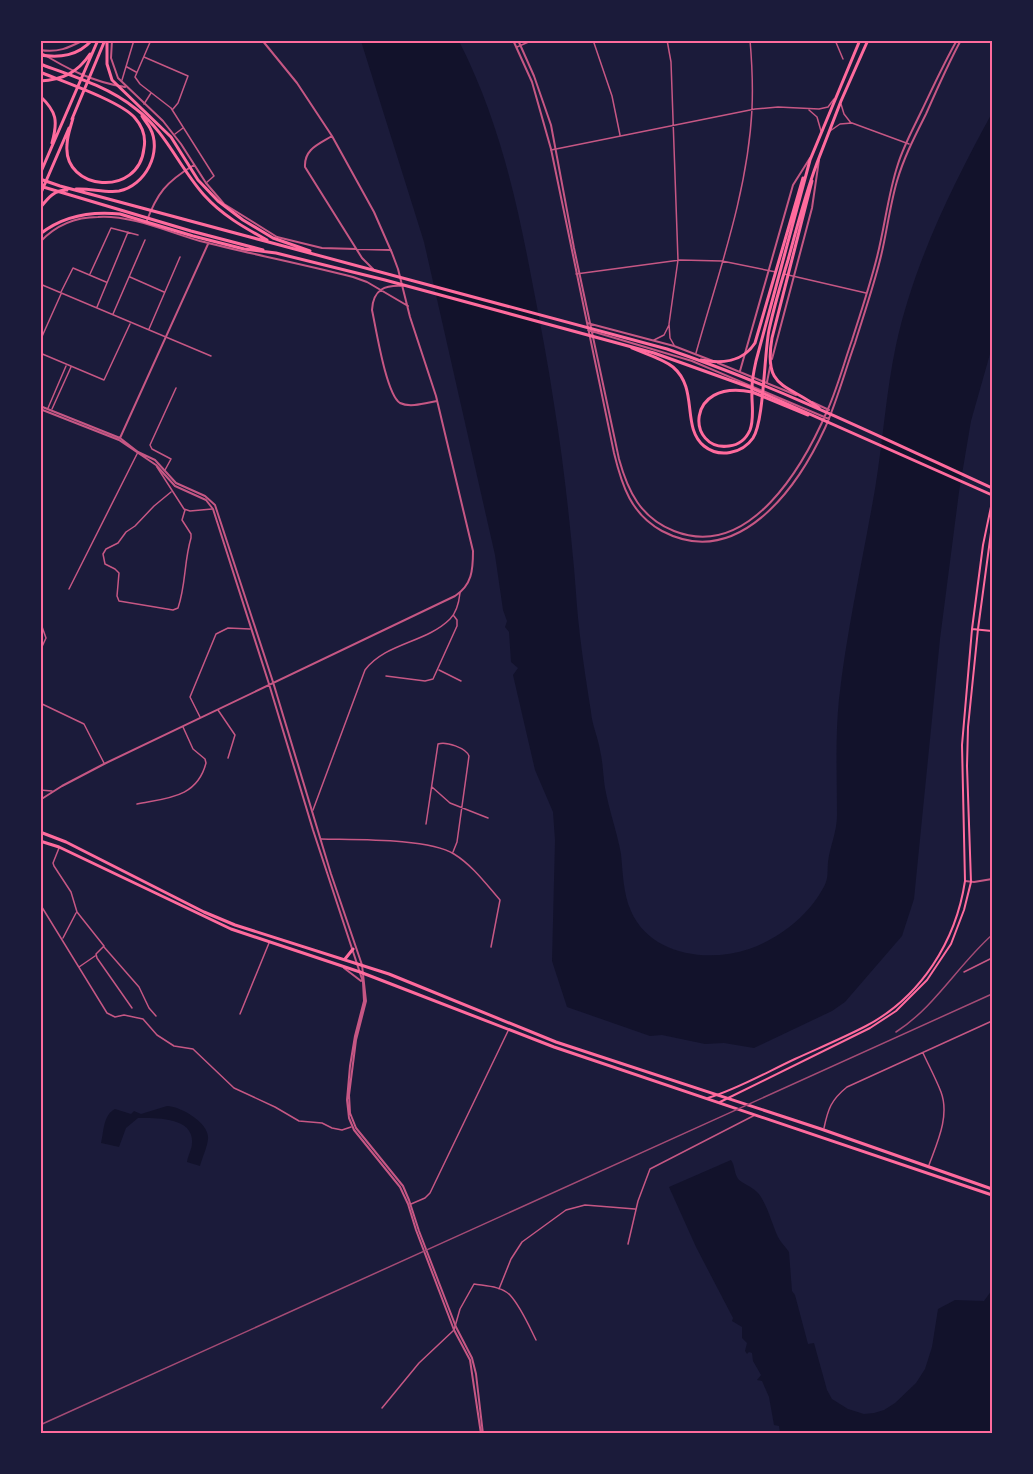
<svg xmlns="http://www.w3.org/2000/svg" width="1033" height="1474" viewBox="0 0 1033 1474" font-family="Overpass,sans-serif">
	<rect width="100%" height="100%" fill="#1b1b3a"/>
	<path fill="#12122b" d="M 361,41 L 459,41 C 498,118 516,196 532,281 C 540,322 548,363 554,404 C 563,459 569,514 574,568 C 576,590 577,613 580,636 C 583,661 587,687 591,712 C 592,725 598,737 600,750 C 603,762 603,775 605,788 C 609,810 617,832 621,854 C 623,873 623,893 631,911 C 650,955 707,963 749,949 C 778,939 807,917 822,890 C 829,879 827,874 828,862 C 830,846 837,832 837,815 C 837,776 835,738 839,699 C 847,628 863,559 875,489 C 883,441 886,392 896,345 C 914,263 952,186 992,113 L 992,347 L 971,421 L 959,492 L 940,639 L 914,899 L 902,936 L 845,1002 L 832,1011 L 754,1048 L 724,1043 L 705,1044 L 662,1035 L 650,1036 L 567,1007 L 552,961 L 555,840 L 553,812 L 535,770 L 513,675 L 518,668 L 511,662 L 509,632 L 505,627 L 507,621 L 503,610 L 495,555 L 424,242 Z
		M 167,1106 C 180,1106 210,1123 208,1139 C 207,1148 202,1158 200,1166 L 187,1162 C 188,1155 192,1149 192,1143 C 194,1117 156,1118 138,1118 L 126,1128 L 119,1147 L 101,1143 C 104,1131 103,1115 115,1109 L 131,1114 L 134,1111 L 141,1114 Z
		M 731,1160 C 735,1166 734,1171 737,1177 C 740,1184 755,1186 761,1197 C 769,1210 772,1224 778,1237 C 781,1243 785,1246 789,1252 L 792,1291 L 795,1295 L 808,1344 L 814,1343 L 827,1390 L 832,1399 L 848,1409 L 864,1414 L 874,1413 L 884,1410 L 895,1403 L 916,1383 L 925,1369 L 932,1347 L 938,1309 L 955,1300 L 984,1301 L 992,1290 L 992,1433 L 780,1433 L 779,1426 L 774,1425 L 769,1397 L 762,1381 L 757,1380 L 761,1375 L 753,1361 L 752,1353 L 749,1352 L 747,1354 L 745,1351 L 747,1343 L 742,1338 L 742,1327 L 732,1321 L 733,1318 L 696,1247 L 669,1187 Z"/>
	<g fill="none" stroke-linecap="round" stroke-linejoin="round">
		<path stroke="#c65784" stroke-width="1.5" d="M 151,40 L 135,77 L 140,84 L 171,108 L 214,176 L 206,183
			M 593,40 L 612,96 L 620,135
			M 667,40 L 671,62 L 678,260 L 669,324 L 670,338 L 674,345
			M 835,40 L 843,59
			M 517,47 L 533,40
			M 144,57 L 188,76 L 178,103 L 173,109
			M 127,67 L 136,72
			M 122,80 L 134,40
			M 144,104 L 151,93
			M 841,104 L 844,114 L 851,123
			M 809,110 L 817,117 L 821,131
			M 830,131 L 840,124 L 852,123 L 909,144
			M 175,134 L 183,128
			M 551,150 L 755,109 L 778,107 L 819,109 L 828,107 L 834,99
			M 90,274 L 111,228 L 138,235
			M 576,274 L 680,260 L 722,261 L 776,272
			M 784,274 L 866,293
			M 130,277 L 164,292
			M 40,284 L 211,356
			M 61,292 L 73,268 L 106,282
			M 97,307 L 128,232
			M 113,314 L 145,240
			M 149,329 L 180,257
			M 654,340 L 664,335 L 669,325
			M 40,341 L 61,294
			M 40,353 L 104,380 L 130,324
			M 696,353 C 718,274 748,192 752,109 C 753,86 752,63 750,40
			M 48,408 L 66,366
			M 52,409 L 71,367
			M 157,467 L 184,509 L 190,511 L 212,509
			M 165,470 L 171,459 L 152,449 L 150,445 L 176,388
			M 171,492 L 154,506 L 135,526 L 126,532 L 118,543 L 106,549 L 103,554 L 105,564 L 115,569 L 119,573 L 117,596 L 119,601 L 173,610 L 178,608 C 186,585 184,561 191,538 L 191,534 L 182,520 L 185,510
			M 69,589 L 138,452
			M 40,621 L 46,638 L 40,651
			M 439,670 L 461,681
			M 386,676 L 425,681 L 433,679 L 457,626 L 457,620 L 454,616
			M 40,703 L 84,724 L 104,763
			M 218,710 L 235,735 L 228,758
			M 200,717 L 190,697 L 216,634 L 228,628 L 250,629
			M 432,787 L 450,803 L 488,818
			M 40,790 L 52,791
			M 137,804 C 167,798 197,798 206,763 L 205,759 L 193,749 L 183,727
			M 313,810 L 365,670 C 385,643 426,643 450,619 C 456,613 459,602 460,593
			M 426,824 L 438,744 C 446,741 466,748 469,756 L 457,842 L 453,852
			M 321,839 C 353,840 428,838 454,854 C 472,865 486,884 500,900 L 491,947
			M 59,848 L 53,863 L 54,866 L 71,892 L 77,912 L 104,946 L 96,954 L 97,958 L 132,1008
			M 40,904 L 107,1013 L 115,1017 L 124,1015 L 143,1019 L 157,1035 L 174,1046 L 193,1049 L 234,1088 L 275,1107 L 299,1121 L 322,1123 L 332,1128 L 342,1130 L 351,1127
			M 63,938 L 76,913
			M 104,947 L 139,987 L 149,1008 L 156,1016
			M 79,967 L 95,956
			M 964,972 L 992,958
			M 240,1014 L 269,943
			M 923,1053 C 929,1066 936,1079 941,1092 C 950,1116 937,1143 929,1165
			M 824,1128 C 828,1109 831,1100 847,1087 L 992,1021
			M 411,1204 L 425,1198 L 430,1193 L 508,1031
			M 628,1244 L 638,1201 L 650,1169 L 755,1115
			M 499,1289 L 511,1259 L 522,1242 L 566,1210 L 585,1205 L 635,1209
			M 382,1408 L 419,1363 L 454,1330 L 460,1309 L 474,1284 C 485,1286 501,1286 510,1295 C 521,1307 529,1326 536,1340"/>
		<path stroke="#c65784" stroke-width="2" d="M 112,40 L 111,58 L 118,78 L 163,121 L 181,144 L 206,183 L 224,204 L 277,237 L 322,248 L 391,250
			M 513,40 L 532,82 L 551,149 L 614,453 C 622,486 631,514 662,531 C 738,571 797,489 825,428 C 837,401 845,371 855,343 C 864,314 874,285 881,256 C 887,231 890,205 897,181 C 904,157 915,136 926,114 C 937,89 948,64 961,40
			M 518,40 L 534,76 L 551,125 L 574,248 L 619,459 C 628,492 641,518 674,531 C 750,561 804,465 828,409 C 838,386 844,363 852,340 C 861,312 870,285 877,257 C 885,226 888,194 898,164 C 904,145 914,127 922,110 C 933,87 944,63 957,40
			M 40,50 C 58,53 68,48 84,40
			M 40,52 C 67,69 93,82 125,87
			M 332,136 C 319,144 304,149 305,167 L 362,258 L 373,269
			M 146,223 C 157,193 166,182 194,165
			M 40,242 C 55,226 75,217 98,217 C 132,215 168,232 200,241 C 251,254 302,264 353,277 L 367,282 L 408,306
			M 403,286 C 385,285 373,289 372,310 C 376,328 386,394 400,403 C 410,408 426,403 437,401
			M 587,323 L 674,346 L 713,361
			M 588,330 L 692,361 L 829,419
			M 772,359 L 812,208 L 819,160
			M 718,363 L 796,395
			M 740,371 L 793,185 L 810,158
			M 767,382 L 770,367
			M 812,402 L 829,410
			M 40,406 L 120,438 L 138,452 L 155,460 L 176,483 L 205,496 L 215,505 L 273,682 L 331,874 L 362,965 L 366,1001 L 356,1040 L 349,1095 L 350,1113 L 356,1128 L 403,1186 L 409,1200 L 419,1231 L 456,1327 L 472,1358 L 476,1374 L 483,1434
			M 40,409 L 119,440 L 156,465 L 175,486 L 206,500 L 213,509 L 269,684 L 313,830 L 363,982 L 364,1001 L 355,1036 L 350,1066 L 347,1100 L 349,1118 L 354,1130 L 400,1187 L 408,1204 L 416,1230 L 454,1330 L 470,1360 L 481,1434
			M 120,438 L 208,244
			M 40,800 L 62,786 L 104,764 L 455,596 C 472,585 473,570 473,551 L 436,396 L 410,317 L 398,269 L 392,253 L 374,212 L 332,136 L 297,83 L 262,40
			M 965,881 L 974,882 L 992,879
			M 344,968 L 361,981"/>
		<path stroke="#ff6b9d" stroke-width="2" d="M 972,629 L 992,631
			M 708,1098 C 738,1089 767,1072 795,1059 C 819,1048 843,1038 866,1026 C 921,997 956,941 965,881 L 962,745 L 972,629 L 983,545 L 992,502
			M 720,1102 L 870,1028 L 896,1011 L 927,980 L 951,944 L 964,910 L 971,882 L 967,766 L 968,727 L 978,629 L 992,525"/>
		<path stroke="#ff6b9d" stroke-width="3" d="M 810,160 L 860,40
			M 817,163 L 841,101 L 868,40
			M 812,181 L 772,338 C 763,390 787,383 819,408
			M 632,348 C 645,354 661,358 673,367 C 699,389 681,427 704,446 C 719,458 742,454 753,438 C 764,421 764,355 769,330 C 774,307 781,283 788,260 C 797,227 805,195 817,163
			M 701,360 C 721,364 743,362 755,343 L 803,178
			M 808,415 L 752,392 C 684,378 687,452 729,446 C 739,445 746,439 750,430 C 755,417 751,402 752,388 C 752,379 754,370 756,361 L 810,160
			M 40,832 L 66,842 L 204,912 L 235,925 L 389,974 L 556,1042 L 821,1129 L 992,1189
			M 40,841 L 59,847 L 231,929 L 360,972 L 554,1047 L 992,1195
			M 345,959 L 353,949"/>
		<path stroke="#ff6b9d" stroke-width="3" d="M 107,40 L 107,64 L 112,80 L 171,137 L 198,180 L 218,201 L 243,220 L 273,238 L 310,251
			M 40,55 C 60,58 78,56 92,40
			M 40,64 C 73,76 109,87 136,109 C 166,132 179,167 204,195 C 222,215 243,227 267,240
			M 40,72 C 62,81 122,102 135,118 C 142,126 146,137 144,148 C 139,198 63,191 67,145 C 67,136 71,126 73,118
			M 40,81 C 63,80 78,72 90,54
			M 40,96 C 57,112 58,121 52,143
			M 72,119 L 105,40
			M 40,174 L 98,40
			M 40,179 L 60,186 L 667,349 C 779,387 885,439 992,488
			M 40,186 L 191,231 L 263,250
			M 76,189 C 90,188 105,193 119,191 C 145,186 163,152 150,128 C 148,124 144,120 142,116
			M 40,195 L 69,128
			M 40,208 C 48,198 54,190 67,190
			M 40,234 C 64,215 91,211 120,214 L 193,236 L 244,249 L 276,253 L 385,280 L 654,353 L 749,387 L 992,495"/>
		<path stroke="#a44b75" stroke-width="1.5" d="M 896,1032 C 935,1007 958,965 992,935
			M 40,1425 L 992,994"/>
	</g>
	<rect width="1033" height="1474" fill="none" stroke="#1b1b3a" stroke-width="84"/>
	<rect x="42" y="42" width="949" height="1390" fill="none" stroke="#ff6b9d" stroke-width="2"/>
</svg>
